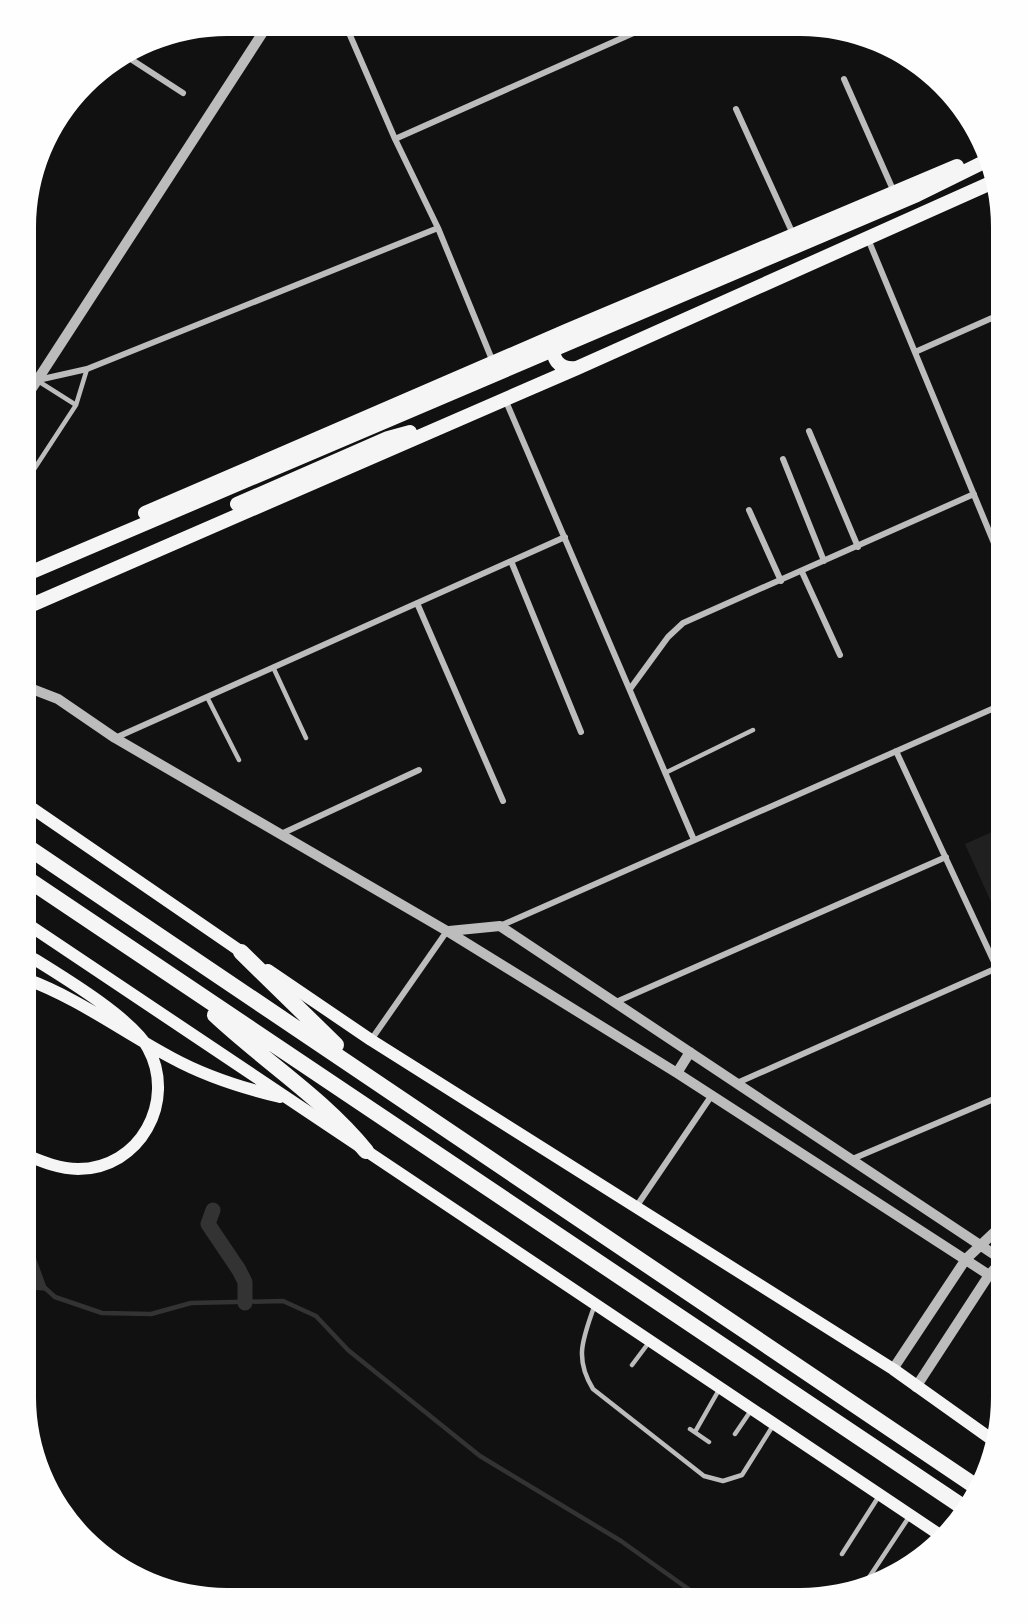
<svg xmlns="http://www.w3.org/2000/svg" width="1027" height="1624" viewBox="0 0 1027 1624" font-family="Lato,sans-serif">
	<rect width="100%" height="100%" fill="#111"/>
	<path fill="#202020" d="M 1001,828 L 1001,924 L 965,844 Z"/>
	<path fill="#333" d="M 26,1231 L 48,1291 L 26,1289 Z"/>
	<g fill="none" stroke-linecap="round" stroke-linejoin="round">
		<path stroke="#333" stroke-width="4.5" d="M 45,1288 L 55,1297 L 102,1313 L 151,1314 L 191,1303 L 283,1301 L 316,1316 L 348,1350 L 480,1456 L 621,1541 L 701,1598"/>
		<path stroke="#333" stroke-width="15" d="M 213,1210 L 208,1224 L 239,1270 L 245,1282 L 245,1303"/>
		<path stroke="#bcbcbc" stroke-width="4.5" d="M 38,381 L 76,405
			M 27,480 L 76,405 L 87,369
			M 273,667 L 306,738
			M 207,697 L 239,760
			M 665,773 L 753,730
			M 594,1307 C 583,1339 574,1358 593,1389 L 704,1476 L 723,1481 L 742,1475 L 774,1424
			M 632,1365 L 650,1341
			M 690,1429 L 709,1442
			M 695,1432 L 720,1388
			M 735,1434 L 752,1409
			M 842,1554 L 879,1496
			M 864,1585 L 909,1517"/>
		<path stroke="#bcbcbc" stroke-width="6" d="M 346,26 L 395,139 L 438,228 L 493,362
			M 126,56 L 183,93
			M 844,79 L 894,192
			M 736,109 L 793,234
			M 395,139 L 647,27
			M 868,239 L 1001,560
			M 915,352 L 1001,314
			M 38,380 L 87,369 L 438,228
			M 505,399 L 694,840
			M 809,431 L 858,547
			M 783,459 L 824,561
			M 749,510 L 781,581
			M 511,561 L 581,732
			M 802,572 L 840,655
			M 417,603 L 503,801
			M 630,689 L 668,637 L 683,623 L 974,494
			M 115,738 L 565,537
			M 896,751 L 1001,977
			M 281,834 L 419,770
			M 500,926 L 1001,705
			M 616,1002 L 946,857
			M 371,1040 L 447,931
			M 737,1083 L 997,968
			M 850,1160 L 1001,1096
			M 636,1207 L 712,1095
			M 989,1275 L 1001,1283"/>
		<path stroke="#bcbcbc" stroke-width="10" d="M 27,396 L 267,26
			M 27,687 L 58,699 L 115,738 L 447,931 L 677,1073 L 989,1275
			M 449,931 L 500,926 L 1001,1259
			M 677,1073 L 690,1052
			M 893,1369 L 966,1259 L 1001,1226
			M 916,1387 L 989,1275 L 1001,1262"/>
		<path stroke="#f5f5f5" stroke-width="12" d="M 26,804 L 246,955
			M 26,923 L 940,1535
			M 268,970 L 371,1040 L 893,1369 L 994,1441
			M 26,979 C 78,998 123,1032 172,1058 C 205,1076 242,1088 280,1097
			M 26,1155 C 43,1162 60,1169 78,1169 C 140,1169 177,1101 148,1048 C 131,1017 58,974 26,954"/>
		<path stroke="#f5f5f5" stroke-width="14" d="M 557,342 C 548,358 560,370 576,368
			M 237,504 L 388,438 L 410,432
			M 145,513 L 566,331 L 957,166
			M 27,574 L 917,195 L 988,160
			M 27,607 L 577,368 L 993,182"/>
		<path stroke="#f5f5f5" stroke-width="16" d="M 26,846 L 978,1488
			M 26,878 L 966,1509
			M 241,952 L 336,1045
			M 215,1015 C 265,1062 323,1098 366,1151"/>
	</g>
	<path d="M0 0H1027V1624H0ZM227 36H800A191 191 0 0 1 991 227V1397A191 191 0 0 1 800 1588H227A191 191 0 0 1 36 1397V227A191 191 0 0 1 227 36Z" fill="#fefefe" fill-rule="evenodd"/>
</svg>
